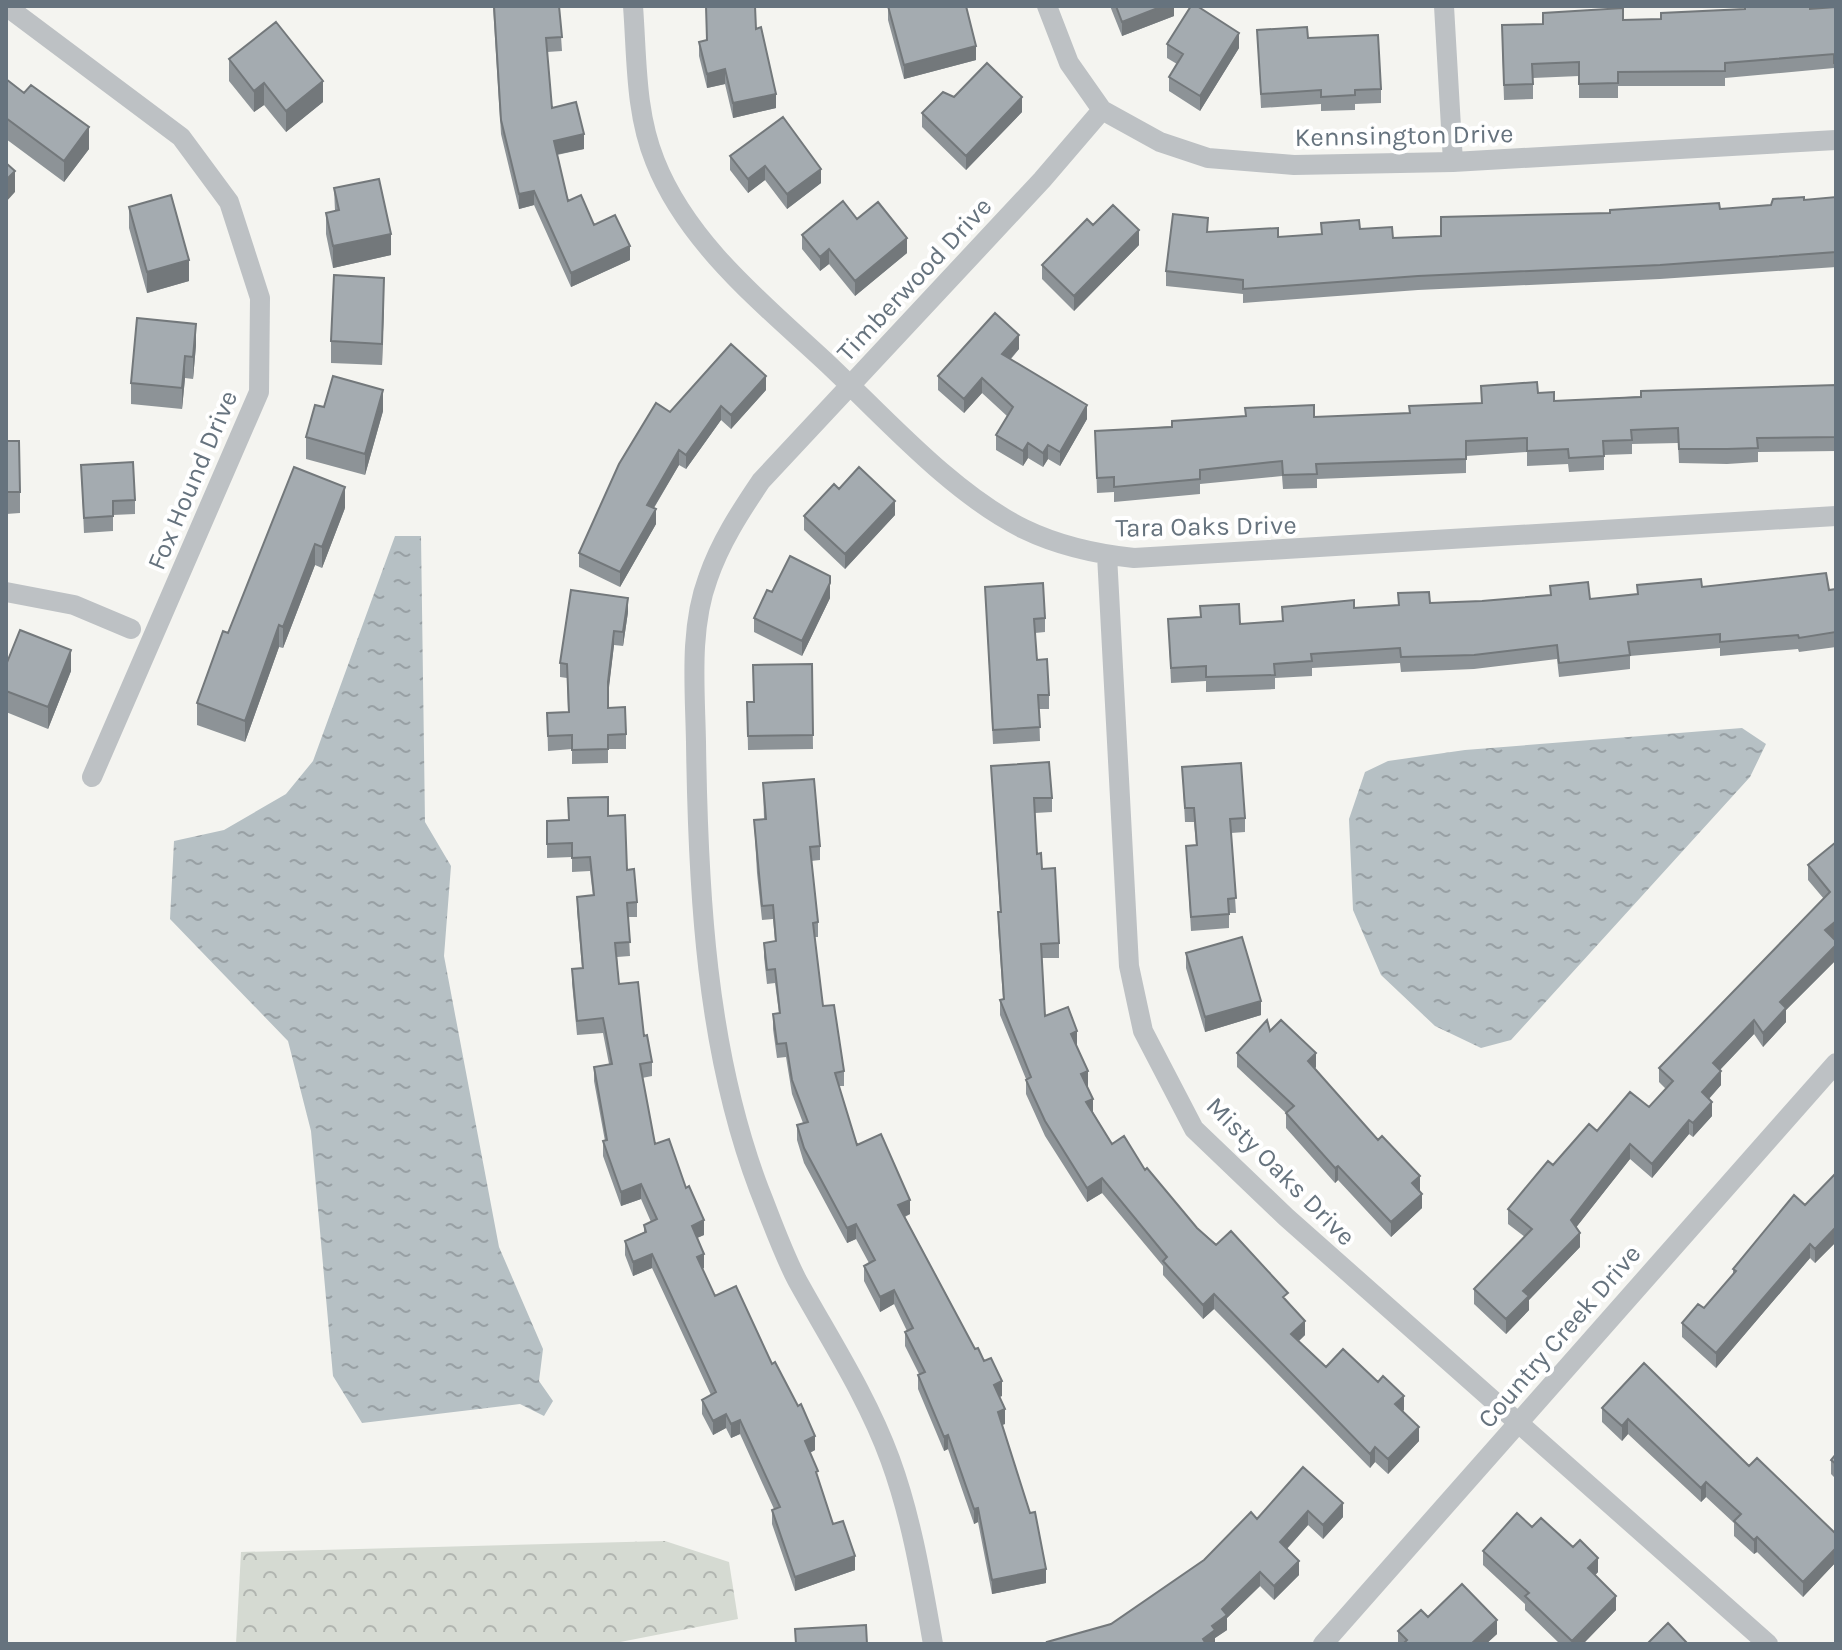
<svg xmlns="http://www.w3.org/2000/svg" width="1842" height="1650" viewBox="0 0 1842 1650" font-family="Karla,sans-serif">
	<defs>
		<pattern id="forest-crowns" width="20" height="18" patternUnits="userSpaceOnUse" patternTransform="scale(2)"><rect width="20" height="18" fill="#d5dad2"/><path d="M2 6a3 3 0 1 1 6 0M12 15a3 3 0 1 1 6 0" fill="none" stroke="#b1b5b0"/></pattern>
		<pattern id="water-ripples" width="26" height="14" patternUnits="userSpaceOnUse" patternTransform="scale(2)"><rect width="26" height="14" fill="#b6c0c4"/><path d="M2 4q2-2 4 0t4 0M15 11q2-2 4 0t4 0" fill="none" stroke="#98a0a4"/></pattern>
	</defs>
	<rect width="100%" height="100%" fill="#f4f4f0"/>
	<path fill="url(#forest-crowns)" d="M 665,1541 L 729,1562 L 738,1619 L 610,1644 L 236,1644 L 241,1552 Z"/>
	<path fill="url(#water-ripples)" d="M 395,536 L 421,536 L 425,822 L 451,866 L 444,956 L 499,1247 L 543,1349 L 539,1381 L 553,1401 L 544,1416 L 520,1404 L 362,1423 L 333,1376 L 311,1131 L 288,1041 L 170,919 L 174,841 L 224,830 L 286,794 L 313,761 Z
		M 1742,728 L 1766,744 L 1750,777 L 1511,1040 L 1481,1048 L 1435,1026 L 1381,975 L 1353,910 L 1349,819 L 1365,772 L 1388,761 L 1465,750 Z"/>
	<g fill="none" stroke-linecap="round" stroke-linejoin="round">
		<path stroke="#bdc1c4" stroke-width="20" d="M 6,6 L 181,137 L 229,202 L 260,298 L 259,392 L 92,777
			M 633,6 C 637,58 635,112 655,161 C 688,245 766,306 830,366 C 887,420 953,494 1024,529 C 1059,546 1096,554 1134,558 L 1836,516
			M 1047,6 L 1069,63 L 1102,110 L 1160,142 L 1208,158 L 1294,165 L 1453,162 L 1836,140
			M 1444,6 L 1453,162
			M 1107,555 L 1129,966 L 1143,1031 L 1194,1129 L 1286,1217 L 1768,1644
			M 6,592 L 74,605 L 131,629
			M 933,1644 C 922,1582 912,1519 890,1459 C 867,1396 829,1338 797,1280 C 782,1251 771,1219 759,1189 C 706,1049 698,891 696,742 C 695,689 689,629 708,578 C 720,543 740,512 761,481 L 1042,180 L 1102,110
			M 1323,1644 L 1836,1063"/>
	</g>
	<path fill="#8d9397" d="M 493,6 L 559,6 L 562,51 L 547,52 L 552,108 L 584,149 L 557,155 L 568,201 L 594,225 L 630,260 L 571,287 L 534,205 L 519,209 L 501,134 Z
		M 888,6 L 976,60 L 904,79 L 888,20 Z
		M 1110,6 L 1174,6 L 1174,16 L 1122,36 Z
		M 1836,7 L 1836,77 L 1834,77 L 1834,68 L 1725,78 L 1725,86 L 1618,86 L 1618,98 L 1579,98 L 1579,76 L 1533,78 L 1533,99 L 1504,100 L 1502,40 L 1623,20 L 1661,19 Z
		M 756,29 L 776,108 L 733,118 L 725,84 L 707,88 L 699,56 L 699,42 Z
		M 1257,30 L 1308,38 L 1381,89 L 1381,103 L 1355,104 L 1355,110 L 1321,111 L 1321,104 L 1261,108 Z
		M 1167,44 L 1239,48 L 1200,111 L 1169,91 L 1169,77 L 1177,64 L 1167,58 Z
		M 229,59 L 323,102 L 286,132 L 264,105 L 254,112 L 229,81 Z
		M 6,79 L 89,149 L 64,182 L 6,139 Z
		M 954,97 L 1022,112 L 966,170 L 922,127 L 922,113 Z
		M 730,156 L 821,183 L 787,209 L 765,180 L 748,193 L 730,170 Z
		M 334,188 L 391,255 L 333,268 L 326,234 L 326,213 L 335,211 Z
		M 1836,197 L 1836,267 L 1660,279 L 1418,290 L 1243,303 L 1243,294 L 1166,286 L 1166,271 L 1208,232 L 1278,237 L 1321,234 L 1321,223 L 1360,229 L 1393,238 L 1441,236 L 1610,213 L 1720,209 L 1771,205 L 1804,200 Z
		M 129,207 L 189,281 L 147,293 L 129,228 Z
		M 857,219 L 907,253 L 855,296 L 829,264 L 820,271 L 802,249 L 802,235 Z
		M 1093,225 L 1139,245 L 1074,311 L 1042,279 L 1042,265 Z
		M 384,299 L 382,365 L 331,363 L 331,341 Z
		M 196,345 L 193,379 L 185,378 L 182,409 L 131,404 L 131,383 Z
		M 1019,349 L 1011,359 L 1087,419 L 1060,466 L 1048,459 L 1043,467 L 1028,458 L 1023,466 L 996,450 L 996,435 L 1007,416 L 982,393 L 964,413 L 938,390 L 938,376 Z
		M 1836,385 L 1836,451 L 1758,452 L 1758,462 L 1727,464 L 1679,463 L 1678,443 L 1632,444 L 1632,454 L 1604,455 L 1604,470 L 1569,472 L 1568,464 L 1527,466 L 1527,452 L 1466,456 L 1466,473 L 1317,479 L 1317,488 L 1283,489 L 1282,476 L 1200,484 L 1200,494 L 1114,502 L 1114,492 L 1097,493 L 1095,431 L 1314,417 L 1410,413 L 1481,404 L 1481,386 L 1538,393 L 1554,401 Z
		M 766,390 L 731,429 L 721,420 L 686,469 L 679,465 L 654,508 L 656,524 L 620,587 L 579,567 L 579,553 L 670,412 Z
		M 324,407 L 383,411 L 365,475 L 306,459 L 306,437 Z
		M 6,441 L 20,492 L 20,513 L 6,514 Z
		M 81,465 L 135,500 L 135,514 L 113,515 L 113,531 L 84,533 Z
		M 839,489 L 895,515 L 845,569 L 804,530 L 804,516 Z
		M 345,508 L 322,568 L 315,565 L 283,648 L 279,647 L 245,742 L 197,725 L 197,703 L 228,633 Z
		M 1637,585 L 1829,590 L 1836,589 L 1836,647 L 1799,652 L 1798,649 L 1720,656 L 1720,648 L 1630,656 L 1630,669 L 1559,677 L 1557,659 L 1474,669 L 1401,672 L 1400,663 L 1312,668 L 1312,676 L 1275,678 L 1275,689 L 1206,692 L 1206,681 L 1171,683 L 1168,619 L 1240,624 L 1282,621 L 1282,607 L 1354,608 L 1482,601 L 1550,595 L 1550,586 L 1590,599 L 1637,594 Z
		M 985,587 L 1045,618 L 1045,632 L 1035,633 L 1037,660 L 1049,695 L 1049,709 L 1039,709 L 1040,741 L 993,744 Z
		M 772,592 L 830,598 L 802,656 L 754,632 L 754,618 Z
		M 628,612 L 623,646 L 614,645 L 608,693 L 608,708 L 626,734 L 626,749 L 608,749 L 608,763 L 572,764 L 572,749 L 548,751 L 547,713 L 568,712 L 567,678 L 560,677 L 560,663 Z
		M 812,664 L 813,749 L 748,750 L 747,702 L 753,702 Z
		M 6,665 L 71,671 L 48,729 L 6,712 Z
		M 991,766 L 1052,798 L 1052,812 L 1035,813 L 1037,854 L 1042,869 L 1059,943 L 1059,958 L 1042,958 L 1045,1016 L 1077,1046 L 1076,1046 L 1088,1086 L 1086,1086 L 1093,1112 L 1112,1144 L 1145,1170 L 1197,1228 L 1288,1302 L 1305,1335 L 1299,1341 L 1326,1367 L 1404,1410 L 1403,1411 L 1419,1441 L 1388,1474 L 1375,1462 L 1370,1468 L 1214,1309 L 1203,1319 L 1163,1275 L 1163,1266 L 1102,1193 L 1087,1202 L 1045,1136 L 1026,1094 L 1026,1079 L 1000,1015 L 1000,1000 L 1003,999 L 998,926 L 998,912 L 1000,912 Z
		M 1182,767 L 1245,818 L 1245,832 L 1231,833 L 1236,913 L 1229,913 L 1229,928 L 1191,931 L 1186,846 L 1196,846 L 1194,822 L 1185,822 Z
		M 763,783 L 820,846 L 820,860 L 811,861 L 818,922 L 818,937 L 815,937 L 823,1006 L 844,1071 L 844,1086 L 839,1086 L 857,1145 L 910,1214 L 905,1217 L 975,1349 L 1002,1396 L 999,1397 L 1005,1424 L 1002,1425 L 1046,1583 L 992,1594 L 978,1522 L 974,1524 L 948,1449 L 944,1451 L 918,1389 L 918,1375 L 919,1374 L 905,1346 L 905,1332 L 907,1331 L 894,1304 L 880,1312 L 864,1281 L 864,1266 L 869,1263 L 856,1239 L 847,1243 L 804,1163 L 797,1140 L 797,1125 L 803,1123 L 792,1094 L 786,1057 L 777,1058 L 773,1029 L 773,1014 L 779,1013 L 775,983 L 767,984 L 764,957 L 764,943 L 775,941 L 773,919 L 762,920 L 757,873 L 754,820 L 764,819 Z
		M 608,816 L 637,902 L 637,917 L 628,917 L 630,956 L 617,957 L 619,984 L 644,1036 L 652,1062 L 652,1076 L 642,1078 L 655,1144 L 686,1188 L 704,1235 L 697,1238 L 704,1268 L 702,1269 L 715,1296 L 772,1364 L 815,1450 L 810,1453 L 818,1480 L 833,1524 L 855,1570 L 795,1591 L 772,1524 L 772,1510 L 774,1509 L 740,1434 L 731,1438 L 726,1428 L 713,1435 L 702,1414 L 702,1400 L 711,1395 L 652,1268 L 633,1276 L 625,1255 L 625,1241 L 644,1232 L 644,1225 L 651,1222 L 641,1199 L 621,1206 L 603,1156 L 603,1141 L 605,1141 L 594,1081 L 594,1067 L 609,1064 L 603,1033 L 577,1035 L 572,983 L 572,969 L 582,968 L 577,911 L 577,897 L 593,896 L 590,871 L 572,872 L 572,857 L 547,858 L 547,821 Z
		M 1836,842 L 1833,938 L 1836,941 L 1836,960 L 1786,1010 L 1786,1022 L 1763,1047 L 1754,1034 L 1720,1070 L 1721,1085 L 1709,1099 L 1712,1116 L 1693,1137 L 1689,1134 L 1652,1178 L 1630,1159 L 1576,1227 L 1580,1247 L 1529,1300 L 1529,1310 L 1506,1334 L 1474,1304 L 1474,1289 L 1525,1237 L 1508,1224 L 1508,1209 L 1553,1165 L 1597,1131 L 1649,1107 L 1666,1089 L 1659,1082 L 1659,1068 L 1824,899 L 1808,880 L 1808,865 Z
		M 1186,953 L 1261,1015 L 1205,1032 L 1186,968 Z
		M 1270,1031 L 1316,1067 L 1315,1069 L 1420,1190 L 1422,1208 L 1391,1237 L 1338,1180 L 1335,1183 L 1286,1128 L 1286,1113 L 1237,1067 L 1237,1053 Z
		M 1836,1164 L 1836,1242 L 1815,1263 L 1810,1258 L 1716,1368 L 1682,1337 L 1682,1323 L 1704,1308 L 1733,1275 L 1733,1269 L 1805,1205 L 1834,1175 L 1834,1166 Z
		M 1602,1408 L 1749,1466 L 1836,1534 L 1836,1562 L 1803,1597 L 1757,1552 L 1754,1554 L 1734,1536 L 1734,1523 L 1706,1497 L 1701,1502 L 1628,1434 L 1622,1441 L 1602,1422 Z
		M 1836,1454 L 1836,1479 L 1831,1474 L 1831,1460 Z
		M 1303,1467 L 1343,1517 L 1323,1539 L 1308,1525 L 1287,1549 L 1299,1575 L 1274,1600 L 1260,1586 L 1227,1618 L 1227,1630 L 1215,1638 L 1215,1644 L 1111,1624 L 1204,1560 L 1257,1519 Z
		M 1532,1527 L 1598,1572 L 1595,1575 L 1616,1610 L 1583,1644 L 1560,1644 L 1525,1610 L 1525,1604 L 1483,1565 L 1483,1551 Z
		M 1428,1617 L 1497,1634 L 1486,1644 L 1398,1644 L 1398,1631 Z"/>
	<path fill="#73787b" d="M 1163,6 L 1174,6 L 1174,16 L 1122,36 L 1122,22 Z
		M 1239,33 L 1239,48 L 1200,111 L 1200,96 Z
		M 976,46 L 976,60 L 904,79 L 904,65 Z
		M 725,69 L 725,84 L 707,88 L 707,74 Z
		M 323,81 L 323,102 L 286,132 L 286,111 Z
		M 264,83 L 264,105 L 254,112 L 254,91 Z
		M 776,94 L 776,108 L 733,118 L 733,103 Z
		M 1022,97 L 1022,112 L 966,170 L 966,156 Z
		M 89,127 L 89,149 L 64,182 L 64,161 Z
		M 584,134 L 584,149 L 554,155 L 554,141 Z
		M 765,166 L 765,180 L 748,193 L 748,179 Z
		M 821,169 L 821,183 L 787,209 L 787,194 Z
		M 15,171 L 15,192 L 6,202 L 6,180 Z
		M 534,191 L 534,205 L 519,209 L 519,194 Z
		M 1139,230 L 1139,245 L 1074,311 L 1074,296 Z
		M 391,234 L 391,255 L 333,268 L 333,246 Z
		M 907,238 L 907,253 L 855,296 L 855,281 Z
		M 630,246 L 630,260 L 571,287 L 571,273 Z
		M 829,249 L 829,264 L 820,271 L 820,257 Z
		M 189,260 L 189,281 L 147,293 L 147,272 Z
		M 384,278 L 384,299 L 382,365 L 382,344 Z
		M 196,324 L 196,345 L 193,379 L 193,357 Z
		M 1019,335 L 1019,349 L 1002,368 L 1002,354 Z
		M 185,356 L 185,378 L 182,409 L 182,388 Z
		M 766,376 L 766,390 L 731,429 L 731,415 Z
		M 982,378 L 982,393 L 964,413 L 964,399 Z
		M 383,390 L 383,411 L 365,475 L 365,454 Z
		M 1087,405 L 1087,419 L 1060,466 L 1060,452 Z
		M 721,406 L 721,420 L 686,469 L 686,455 Z
		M 1028,443 L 1028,458 L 1023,466 L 1023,451 Z
		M 1048,445 L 1048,459 L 1043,467 L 1043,453 Z
		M 679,450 L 679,465 L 647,519 L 647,505 Z
		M 345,487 L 345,508 L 322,568 L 322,547 Z
		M 895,501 L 895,515 L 845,569 L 845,554 Z
		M 656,509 L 656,524 L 620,587 L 620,572 Z
		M 315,544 L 315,565 L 283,648 L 283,627 Z
		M 830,583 L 830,598 L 802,656 L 802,641 Z
		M 628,598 L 628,612 L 623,646 L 623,632 Z
		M 279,625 L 279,647 L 245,742 L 245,721 Z
		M 614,631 L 614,645 L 608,696 L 608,682 Z
		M 71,650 L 71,671 L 48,729 L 48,707 Z
		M 1836,921 L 1836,936 L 1825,945 L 1825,930 Z
		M 1836,945 L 1836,960 L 1786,1010 L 1786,1022 L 1763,1047 L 1763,1033 L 1780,1002 Z
		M 1261,1001 L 1261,1015 L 1205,1032 L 1205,1017 Z
		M 1754,1020 L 1754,1034 L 1713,1077 L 1713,1063 Z
		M 1077,1031 L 1077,1046 L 1071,1048 L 1071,1034 Z
		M 1316,1053 L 1316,1067 L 1308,1076 L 1308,1061 Z
		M 1088,1071 L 1088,1086 L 1081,1089 L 1081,1074 Z
		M 1721,1071 L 1721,1085 L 1702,1106 L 1702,1092 Z
		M 1093,1099 L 1093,1114 L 1086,1102 Z
		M 1712,1102 L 1712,1116 L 1693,1137 L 1693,1123 Z
		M 1689,1120 L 1689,1134 L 1652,1178 L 1652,1164 Z
		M 1630,1144 L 1630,1159 L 1571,1234 L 1571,1220 Z
		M 1338,1166 L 1338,1180 L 1335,1183 L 1335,1168 Z
		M 1420,1176 L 1420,1190 L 1412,1197 L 1412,1183 Z
		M 1102,1178 L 1102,1193 L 1087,1202 L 1087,1188 Z
		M 641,1184 L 641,1199 L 621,1206 L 621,1192 Z
		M 1422,1194 L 1422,1208 L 1391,1237 L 1391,1222 Z
		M 910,1200 L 910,1214 L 898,1219 L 898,1205 Z
		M 704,1220 L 704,1235 L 692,1240 L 692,1226 Z
		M 856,1224 L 856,1239 L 847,1243 L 847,1228 Z
		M 1836,1227 L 1836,1242 L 1815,1263 L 1815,1249 Z
		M 1580,1233 L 1580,1247 L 1529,1300 L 1529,1310 L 1506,1334 L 1506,1319 L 1523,1291 Z
		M 1810,1244 L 1810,1258 L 1716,1368 L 1716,1353 Z
		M 652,1254 L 652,1268 L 633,1276 L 633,1262 Z
		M 704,1254 L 704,1268 L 697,1271 L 697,1257 Z
		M 894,1290 L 894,1304 L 880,1312 L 880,1297 Z
		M 1214,1294 L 1214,1309 L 1203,1319 L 1203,1305 Z
		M 1305,1321 L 1305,1335 L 1291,1348 L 1291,1334 Z
		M 1002,1381 L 1002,1396 L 994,1399 L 994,1385 Z
		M 1404,1396 L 1404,1410 L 1395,1418 L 1395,1404 Z
		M 1005,1409 L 1005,1424 L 998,1426 L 998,1412 Z
		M 726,1414 L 726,1428 L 713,1435 L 713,1421 Z
		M 1628,1419 L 1628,1434 L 1622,1441 L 1622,1426 Z
		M 740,1420 L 740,1434 L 731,1438 L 731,1424 Z
		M 1419,1427 L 1419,1441 L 1388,1474 L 1388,1459 Z
		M 948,1435 L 948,1449 L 944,1451 L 944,1437 Z
		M 815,1436 L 815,1450 L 805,1455 L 805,1441 Z
		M 1375,1447 L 1375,1462 L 1370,1468 L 1370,1454 Z
		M 1706,1482 L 1706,1497 L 1701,1502 L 1701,1488 Z
		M 1343,1503 L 1343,1517 L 1323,1539 L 1323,1525 Z
		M 978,1508 L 978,1522 L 974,1524 L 974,1509 Z
		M 1308,1511 L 1308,1525 L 1280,1556 L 1280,1542 Z
		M 1757,1537 L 1757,1552 L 1754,1554 L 1754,1540 Z
		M 1836,1548 L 1836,1562 L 1803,1597 L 1803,1582 Z
		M 855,1556 L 855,1570 L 795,1591 L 795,1577 Z
		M 1598,1558 L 1598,1572 L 1588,1583 L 1588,1568 Z
		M 1299,1561 L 1299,1575 L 1274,1600 L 1274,1586 Z
		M 1046,1569 L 1046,1583 L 992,1594 L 992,1580 Z
		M 1260,1572 L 1260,1586 L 1227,1618 L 1227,1630 L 1215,1638 L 1215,1644 L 1203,1644 L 1203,1639 L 1222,1609 Z
		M 1616,1596 L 1616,1610 L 1583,1644 L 1572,1644 L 1572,1641 Z
		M 1497,1620 L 1497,1634 L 1486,1644 L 1471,1644 Z"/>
	<path fill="#a4abb0" stroke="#73787b" stroke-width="2" d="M 494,6 L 559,6 L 562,37 L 546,38 L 552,108 L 576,102 L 584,134 L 554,141 L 568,201 L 581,195 L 594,225 L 615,215 L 630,246 L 571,273 L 534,191 L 519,194 L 501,120 Z
		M 706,6 L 755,6 L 756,29 L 761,27 L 776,94 L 733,103 L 725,69 L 707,74 L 699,42 L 707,40 Z
		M 888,6 L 966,6 L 976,46 L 904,65 Z
		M 1116,6 L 1163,6 L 1122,22 Z
		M 1191,6 L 1197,6 L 1239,33 L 1200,96 L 1169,77 L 1183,54 L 1167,44 Z
		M 1745,6 L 1810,6 L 1810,9 L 1836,7 L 1836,63 L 1834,63 L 1834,54 L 1725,63 L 1725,71 L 1618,72 L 1618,83 L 1579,84 L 1579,62 L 1532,64 L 1533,84 L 1504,85 L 1502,25 L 1543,24 L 1543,13 L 1623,8 L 1623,20 L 1661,19 L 1661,13 L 1745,9 Z
		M 276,22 L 323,81 L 286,111 L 264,83 L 254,91 L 229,59 Z
		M 1307,27 L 1308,38 L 1378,35 L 1381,89 L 1355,90 L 1355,95 L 1321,97 L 1321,90 L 1261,94 L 1257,30 Z
		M 987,63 L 1022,97 L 966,156 L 922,113 L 943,92 L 954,97 Z
		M 6,79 L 24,93 L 31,85 L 89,127 L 64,161 L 6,118 Z
		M 783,117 L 821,169 L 787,194 L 765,166 L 748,179 L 730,156 Z
		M 6,163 L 15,171 L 6,180 Z
		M 379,179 L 391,234 L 333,246 L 326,213 L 339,210 L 334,188 Z
		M 171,195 L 189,260 L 147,272 L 129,207 Z
		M 1804,197 L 1804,200 L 1836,197 L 1836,252 L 1660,265 L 1418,276 L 1243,289 L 1243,280 L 1166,271 L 1173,214 L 1208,218 L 1207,232 L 1278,228 L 1278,237 L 1322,234 L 1321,223 L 1359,220 L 1360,229 L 1392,227 L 1393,238 L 1441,236 L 1441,217 L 1610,213 L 1610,210 L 1719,203 L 1720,209 L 1771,205 L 1773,199 Z
		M 843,201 L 857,219 L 878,202 L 907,238 L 855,281 L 829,249 L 820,257 L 802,235 Z
		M 1113,205 L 1139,230 L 1074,296 L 1042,265 L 1087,219 L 1093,225 Z
		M 334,275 L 384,278 L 382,344 L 331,341 Z
		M 995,313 L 1019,335 L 1002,354 L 1087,405 L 1060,452 L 1048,445 L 1043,453 L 1028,443 L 1023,451 L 996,435 L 1013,407 L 982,378 L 964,399 L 938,376 Z
		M 137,318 L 196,324 L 193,357 L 185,356 L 182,388 L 131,383 Z
		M 731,344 L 766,376 L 731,415 L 721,406 L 686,455 L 679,450 L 647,505 L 656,509 L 620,572 L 579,553 L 619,464 L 656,403 L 670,412 Z
		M 333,376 L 383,390 L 365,454 L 306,437 L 315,405 L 324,407 Z
		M 1537,382 L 1538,393 L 1554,392 L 1554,401 L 1641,397 L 1641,391 L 1836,385 L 1836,437 L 1757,438 L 1758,448 L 1727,449 L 1679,449 L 1678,428 L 1631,430 L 1632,440 L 1603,441 L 1604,456 L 1569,458 L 1568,449 L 1527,451 L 1527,438 L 1466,441 L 1466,459 L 1316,464 L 1317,474 L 1283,475 L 1282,461 L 1200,470 L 1200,479 L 1114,487 L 1114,477 L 1097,478 L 1095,431 L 1172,427 L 1172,421 L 1246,416 L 1245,408 L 1314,405 L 1314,417 L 1410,413 L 1409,406 L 1482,403 L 1481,386 Z
		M 6,441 L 19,441 L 20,492 L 6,492 Z
		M 133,462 L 135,500 L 113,501 L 113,516 L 84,518 L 81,465 Z
		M 294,467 L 345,487 L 322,547 L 315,544 L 283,627 L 279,625 L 245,721 L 197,703 L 223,631 L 228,633 Z
		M 859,467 L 895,501 L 845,554 L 804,516 L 834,484 L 839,489 Z
		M 790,556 L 830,576 L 830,583 L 802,641 L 754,618 L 767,590 L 772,592 Z
		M 1826,573 L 1829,590 L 1836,589 L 1836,632 L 1799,638 L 1798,635 L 1720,642 L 1720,634 L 1628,642 L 1630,655 L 1559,663 L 1557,645 L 1474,655 L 1401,657 L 1400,648 L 1311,654 L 1312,661 L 1274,664 L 1275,675 L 1206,677 L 1206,666 L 1171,668 L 1168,619 L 1201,617 L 1200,606 L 1239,604 L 1240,624 L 1283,621 L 1282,607 L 1354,600 L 1354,608 L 1399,605 L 1398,593 L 1429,592 L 1430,603 L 1482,601 L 1551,595 L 1550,586 L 1588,582 L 1590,599 L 1638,594 L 1637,585 L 1701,579 L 1702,587 Z
		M 1043,583 L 1045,618 L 1034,619 L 1037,660 L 1047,659 L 1049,695 L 1038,695 L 1040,727 L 993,730 L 985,587 Z
		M 571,590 L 628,598 L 623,632 L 614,631 L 608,682 L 608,708 L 625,707 L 626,734 L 608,735 L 608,749 L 572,750 L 572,735 L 548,736 L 547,713 L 569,712 L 567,664 L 560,663 Z
		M 20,630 L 71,650 L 48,707 L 6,691 L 6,665 Z
		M 812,664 L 813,735 L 748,736 L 747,702 L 754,702 L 753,665 Z
		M 1049,762 L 1052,798 L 1034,798 L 1037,854 L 1041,853 L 1042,869 L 1055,868 L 1059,943 L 1041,944 L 1045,1016 L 1068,1007 L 1077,1031 L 1071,1034 L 1088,1071 L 1081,1074 L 1093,1099 L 1086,1102 L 1112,1144 L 1124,1136 L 1145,1170 L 1147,1168 L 1197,1228 L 1216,1245 L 1231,1231 L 1288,1293 L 1283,1297 L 1305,1321 L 1291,1334 L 1326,1367 L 1343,1349 L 1378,1382 L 1383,1376 L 1404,1396 L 1395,1404 L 1419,1427 L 1388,1459 L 1375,1447 L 1370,1454 L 1214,1294 L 1203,1305 L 1163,1261 L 1167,1257 L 1102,1178 L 1087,1188 L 1045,1121 L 1026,1080 L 1031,1077 L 1000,1000 L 1004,999 L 998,912 L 1001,912 L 991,766 Z
		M 1241,763 L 1245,818 L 1230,819 L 1236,898 L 1228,899 L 1229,914 L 1191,917 L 1186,846 L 1197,845 L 1194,808 L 1185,808 L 1182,767 Z
		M 814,779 L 820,846 L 810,847 L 818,922 L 813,923 L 823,1006 L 834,1005 L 844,1071 L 835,1073 L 857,1145 L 881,1134 L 910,1200 L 898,1205 L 975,1349 L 978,1348 L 984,1361 L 991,1358 L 1002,1381 L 994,1385 L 1005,1409 L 998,1412 L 1030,1513 L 1035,1512 L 1046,1569 L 992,1580 L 978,1508 L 974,1509 L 948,1435 L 944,1437 L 918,1375 L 925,1372 L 905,1332 L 913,1328 L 894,1290 L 880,1297 L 864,1266 L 875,1260 L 856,1224 L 847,1228 L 804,1148 L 797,1125 L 808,1122 L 792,1080 L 786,1043 L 777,1044 L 773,1014 L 780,1013 L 775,969 L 767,970 L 764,943 L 776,941 L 773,905 L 762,906 L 754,820 L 766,819 L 763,783 Z
		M 608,797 L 608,816 L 625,815 L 627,870 L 634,869 L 637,902 L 627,903 L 630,942 L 615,943 L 619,984 L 638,982 L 644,1036 L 647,1035 L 652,1062 L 640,1064 L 655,1144 L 669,1139 L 686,1188 L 689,1186 L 704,1220 L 692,1226 L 704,1254 L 697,1257 L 715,1296 L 736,1286 L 772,1364 L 775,1362 L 798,1406 L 801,1404 L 815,1436 L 805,1441 L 818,1471 L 816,1472 L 833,1524 L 843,1521 L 855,1556 L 795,1577 L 772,1510 L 780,1507 L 740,1420 L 731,1424 L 726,1414 L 713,1421 L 702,1400 L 716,1392 L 652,1254 L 633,1262 L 625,1241 L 646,1232 L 644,1225 L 657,1219 L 641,1184 L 621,1192 L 603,1141 L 607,1140 L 594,1067 L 612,1064 L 603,1018 L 577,1021 L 572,969 L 583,968 L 577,897 L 594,895 L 590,857 L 572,858 L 572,843 L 547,844 L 547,821 L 569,820 L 568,798 Z
		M 1836,842 L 1836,921 L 1825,930 L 1836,941 L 1836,945 L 1780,1002 L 1786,1008 L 1763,1033 L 1754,1020 L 1713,1063 L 1721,1071 L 1702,1092 L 1712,1102 L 1693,1123 L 1689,1120 L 1652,1164 L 1630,1144 L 1571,1220 L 1580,1233 L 1523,1291 L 1529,1296 L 1506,1319 L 1474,1289 L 1532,1229 L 1508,1209 L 1548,1161 L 1553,1165 L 1589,1124 L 1597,1131 L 1630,1092 L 1649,1107 L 1673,1081 L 1659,1068 L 1830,892 L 1808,865 Z
		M 1242,937 L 1261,1001 L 1205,1017 L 1186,953 Z
		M 1267,1020 L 1270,1031 L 1281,1020 L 1316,1053 L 1308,1061 L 1378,1140 L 1382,1136 L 1420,1176 L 1412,1183 L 1422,1194 L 1391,1222 L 1338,1166 L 1335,1168 L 1286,1113 L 1294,1106 L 1237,1053 Z
		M 1836,1173 L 1836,1227 L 1815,1249 L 1810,1244 L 1716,1353 L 1682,1323 L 1698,1304 L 1704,1308 L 1736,1271 L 1733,1269 L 1794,1195 L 1805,1205 Z
		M 1644,1363 L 1749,1466 L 1757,1458 L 1836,1534 L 1836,1548 L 1803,1582 L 1757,1537 L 1754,1540 L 1734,1521 L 1741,1514 L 1706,1482 L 1701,1488 L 1628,1419 L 1622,1426 L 1602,1408 Z
		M 1836,1454 L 1836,1464 L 1831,1460 Z
		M 1303,1467 L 1343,1503 L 1323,1525 L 1308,1511 L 1280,1542 L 1299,1561 L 1274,1586 L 1260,1572 L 1222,1609 L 1227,1615 L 1212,1626 L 1215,1630 L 1203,1639 L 1206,1644 L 1048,1644 L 1047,1642 L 1111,1624 L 1204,1560 L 1251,1512 L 1257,1519 Z
		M 1517,1513 L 1532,1527 L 1541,1518 L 1573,1547 L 1580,1540 L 1598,1558 L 1588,1568 L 1616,1596 L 1572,1641 L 1525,1596 L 1529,1593 L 1483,1551 Z
		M 1462,1584 L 1497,1620 L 1471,1644 L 1403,1644 L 1407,1640 L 1398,1631 L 1421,1610 L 1428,1617 Z
		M 1668,1623 L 1688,1644 L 1647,1644 Z
		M 866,1625 L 867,1644 L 796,1644 L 795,1629 Z"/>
	<g text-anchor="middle" stroke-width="8" stroke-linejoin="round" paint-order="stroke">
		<g font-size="26" fill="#66737e" stroke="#fff">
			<text transform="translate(1404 135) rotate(-1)" y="9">Kennsington Drive</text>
			<text transform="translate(914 279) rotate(-47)" y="9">Timberwood Drive</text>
			<text transform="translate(192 480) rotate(-67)" y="9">Fox Hound Drive</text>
			<text transform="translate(1206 526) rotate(-1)" y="9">Tara Oaks Drive</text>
			<text transform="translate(1281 1171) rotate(45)" y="9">Misty Oaks Drive</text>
			<text transform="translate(1559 1336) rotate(-49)" y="9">Country Creek Drive</text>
		</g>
	</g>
	<rect width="1842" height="1650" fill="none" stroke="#66737e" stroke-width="16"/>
</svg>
